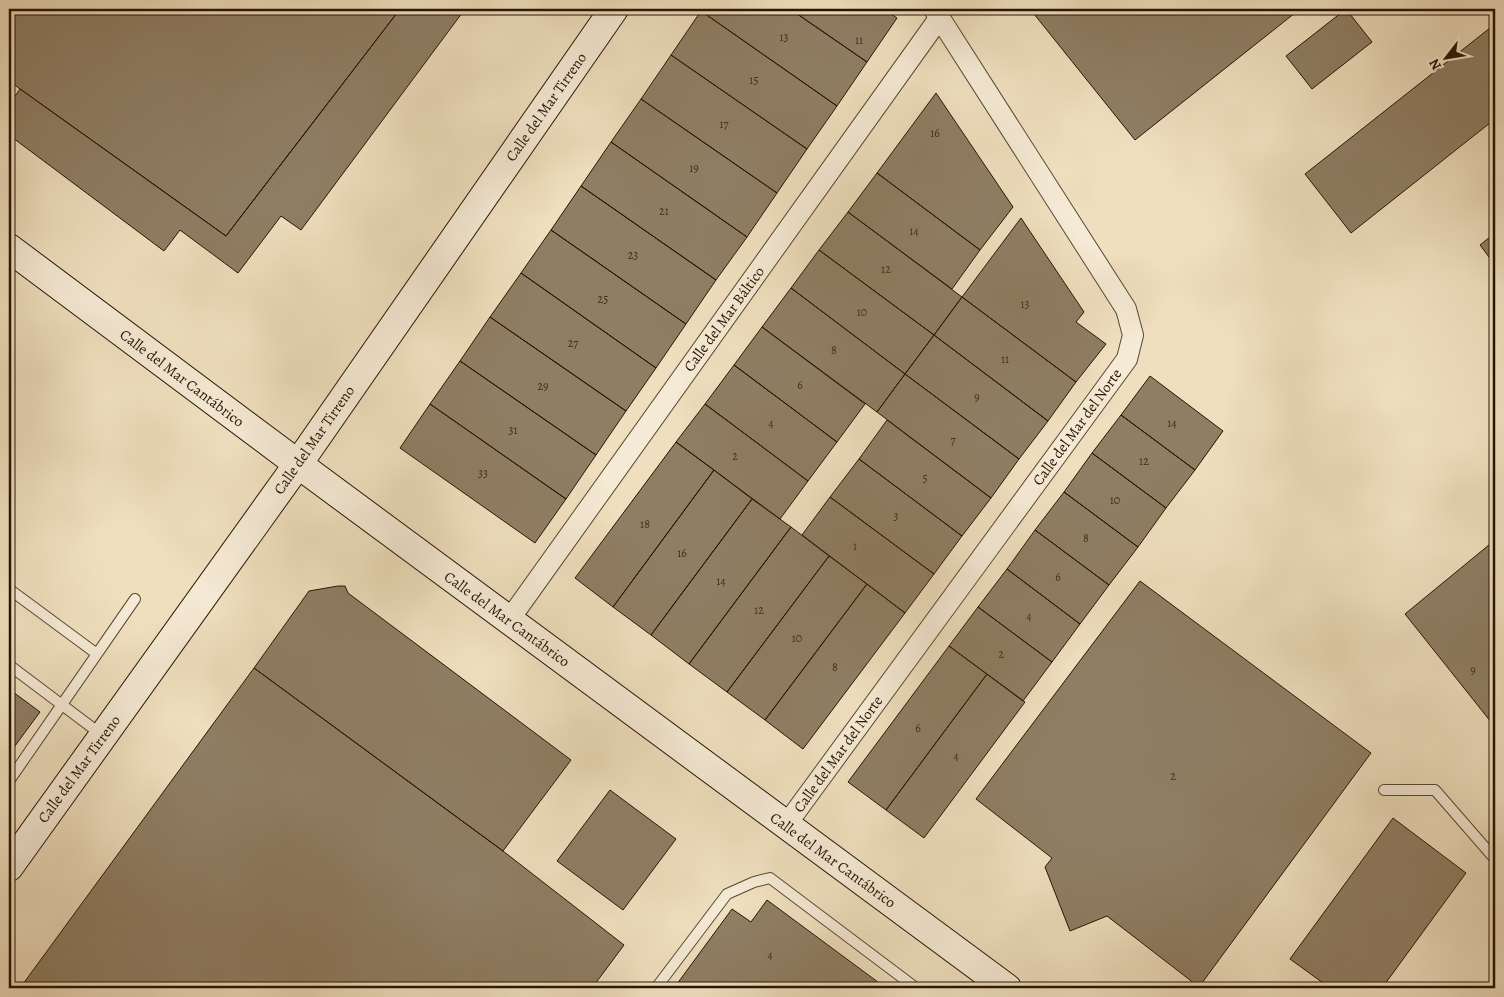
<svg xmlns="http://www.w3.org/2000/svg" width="1504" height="997" viewBox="0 0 1504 997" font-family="Alegreya,serif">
	<rect width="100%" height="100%" fill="#efdfbe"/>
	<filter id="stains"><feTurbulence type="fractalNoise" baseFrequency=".004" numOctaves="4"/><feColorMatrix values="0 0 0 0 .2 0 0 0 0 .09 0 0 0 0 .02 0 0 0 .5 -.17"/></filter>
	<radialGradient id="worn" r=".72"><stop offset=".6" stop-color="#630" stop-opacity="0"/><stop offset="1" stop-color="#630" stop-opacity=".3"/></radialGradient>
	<path fill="#8f7e64" stroke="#271402" d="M 9,9 L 400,9 L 226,236 L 9,81 Z
		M 400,9 L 465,9 L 301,230 L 281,216 L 238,273 L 180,230 L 164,251 L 9,135 L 9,105 L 20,89 L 226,236 Z
		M 703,9 L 790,9 L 867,62 L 837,106 L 701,11 Z
		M 790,9 L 884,9 L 897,18 L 867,62 Z
		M 1030,9 L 1300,9 L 1135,140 Z
		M 1346,9 L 1372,42 L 1312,89 L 1286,56 Z
		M 701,11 L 837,106 L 807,149 L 671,55 Z
		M 1495,24 L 1495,119 L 1351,233 L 1305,174 Z
		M 671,55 L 807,149 L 777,193 L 641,99 Z
		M 936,93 L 1013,207 L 980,250 L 877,173 Z
		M 641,99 L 777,193 L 747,237 L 611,142 Z
		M 611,142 L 747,237 L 716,280 L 581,186 Z
		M 877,173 L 980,250 L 952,289 L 848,212 Z
		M 581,186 L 716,280 L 686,324 L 551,230 Z
		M 848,212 L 962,297 L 934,335 L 819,250 Z
		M 1021,218 L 1084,312 L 1076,322 L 1106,344 L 1076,382 L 962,297 Z
		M 551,230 L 686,324 L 656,368 L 521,273 Z
		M 1495,233 L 1495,265 L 1480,245 Z
		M 819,250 L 934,335 L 905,374 L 791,288 Z
		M 521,273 L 656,368 L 626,411 L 490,317 Z
		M 791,288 L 905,374 L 877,412 L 762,327 Z
		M 962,297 L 1076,382 L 1048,421 L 934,335 Z
		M 490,317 L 626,411 L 596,455 L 460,361 Z
		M 762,327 L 865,404 L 837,442 L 734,365 Z
		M 934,335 L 1048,421 L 1019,459 L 905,374 Z
		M 460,361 L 596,455 L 566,499 L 430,404 Z
		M 734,365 L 837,442 L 808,481 L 705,404 Z
		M 905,374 L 1019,459 L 991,498 L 877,412 Z
		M 1150,376 L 1223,431 L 1195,470 L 1121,415 Z
		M 430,404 L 566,499 L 535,543 L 400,448 Z
		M 705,404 L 808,481 L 780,519 L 676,442 Z
		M 1121,415 L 1195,470 L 1166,508 L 1092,453 Z
		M 887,420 L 991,498 L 962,536 L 859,459 Z
		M 676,442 L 714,470 L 613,607 L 575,578 Z
		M 1092,453 L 1166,508 L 1138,547 L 1064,492 Z
		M 859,459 L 962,536 L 934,574 L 830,497 Z
		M 714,470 L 752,499 L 651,635 L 613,607 Z
		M 1064,492 L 1138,547 L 1109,585 L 1035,530 Z
		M 830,497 L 934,574 L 905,613 L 802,535 Z
		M 752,499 L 791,527 L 689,664 L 651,635 Z
		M 791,527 L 829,556 L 727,692 L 689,664 Z
		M 1035,530 L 1109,585 L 1080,624 L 1007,569 Z
		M 1495,540 L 1495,727 L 1405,614 Z
		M 829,556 L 867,584 L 765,720 L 727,692 Z
		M 1007,569 L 1080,624 L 1052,662 L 978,607 Z
		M 1140,581 L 1371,753 L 1199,987 L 1107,916 L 1070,931 L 1045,867 L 1052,858 L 976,799 Z
		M 867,584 L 905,613 L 803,749 L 765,720 Z
		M 338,586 L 345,586 L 348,593 L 571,760 L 503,851 L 254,668 L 309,591 Z
		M 978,607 L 1052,662 L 1023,701 L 949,646 Z
		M 949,646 L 987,674 L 886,810 L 848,782 Z
		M 254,668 L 503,851 L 624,945 L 592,988 L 20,988 Z
		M 987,674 L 1025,702 L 924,838 L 886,810 Z
		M 9,689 L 40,712 L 9,754 Z
		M 610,790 L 676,839 L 623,910 L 557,861 Z
		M 1393,818 L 1466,873 L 1382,988 L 1330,988 L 1290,959 Z
		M 767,900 L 886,988 L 674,988 L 732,909 L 751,922 Z"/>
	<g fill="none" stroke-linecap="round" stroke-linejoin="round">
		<g stroke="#594731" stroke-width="12">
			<path id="lane" d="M 9,589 L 97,654
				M 9,665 L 102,735
				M 9,781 L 135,599
				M 1384,790 L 1435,790 L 1495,859
				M 656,988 L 727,894 L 754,882 L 770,878 L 916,988"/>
		</g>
		<g stroke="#594731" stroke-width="22">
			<path id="street" d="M 509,620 L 940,17
				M 786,825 L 1127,359 L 1133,335 L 1126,309 L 934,9"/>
		</g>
		<g stroke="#271402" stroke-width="30">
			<path id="secondary" d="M 9,248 L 298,464 L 1007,988
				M 9,867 L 298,464 L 614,9"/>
		</g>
		<use href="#lane" stroke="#f5ead5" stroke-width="10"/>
		<use href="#street" stroke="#f5ead5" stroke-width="20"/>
		<use href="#secondary" stroke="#f5ead5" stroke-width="28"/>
	</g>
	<g text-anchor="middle" stroke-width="4" stroke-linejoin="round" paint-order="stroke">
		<g font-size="12" fill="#412e1a">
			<text x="784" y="41">13</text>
			<text x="859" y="44">11</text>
			<text x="754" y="84">15</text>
			<text x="724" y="128">17</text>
			<text x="935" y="137">16</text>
			<text x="694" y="172">19</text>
			<text x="664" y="215">21</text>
			<text x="914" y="235">14</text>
			<text x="633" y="259">23</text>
			<text x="886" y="273">12</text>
			<text x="603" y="303">25</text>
			<text x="1025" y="308">13</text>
			<text x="862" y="316">10</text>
			<text x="573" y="347">27</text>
			<text x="834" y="354">8</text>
			<text x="1005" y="363">11</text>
			<text x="800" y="389">6</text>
			<text x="543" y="390">29</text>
			<text x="977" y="401">9</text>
			<text x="771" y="427">4</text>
			<text x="1172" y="427">14</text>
			<text x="513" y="434">31</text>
			<text x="953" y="444">7</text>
			<text x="735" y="460">2</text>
			<text x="1144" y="465">12</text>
			<text x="483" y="477">33</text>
			<text x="925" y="482">5</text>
			<text x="1115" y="504">10</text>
			<text x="896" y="520">3</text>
			<text x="645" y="528">18</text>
			<text x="1086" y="542">8</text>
			<text x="855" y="550">1</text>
			<text x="682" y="557">16</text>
			<text x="1058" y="581">6</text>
			<text x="721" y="585">14</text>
			<text x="759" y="614">12</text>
			<text x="1029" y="620">4</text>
			<text x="797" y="642">10</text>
			<text x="1001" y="658">2</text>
			<text x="835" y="671">8</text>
			<text x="1473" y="674">9</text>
			<text x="918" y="732">6</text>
			<text x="956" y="760">4</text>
			<text x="1173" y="780">2</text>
			<text x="770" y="959">4</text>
		</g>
		<g font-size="15" fill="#271402" stroke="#f5ead5">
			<text transform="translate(546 107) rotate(-55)" y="5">Calle del Mar Tirreno</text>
			<text transform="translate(724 319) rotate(-54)" y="5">Calle del Mar Báltico</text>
			<text transform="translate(182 378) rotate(37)" y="5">Calle del Mar Cantábrico</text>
			<text transform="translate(1077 427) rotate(-54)" y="5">Calle del Mar del Norte</text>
			<text transform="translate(314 440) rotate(-55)" y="5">Calle del Mar Tirreno</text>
			<text transform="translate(507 619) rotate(36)" y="5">Calle del Mar Cantábrico</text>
			<text transform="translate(838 754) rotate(-54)" y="5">Calle del Mar del Norte</text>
			<text transform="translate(79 769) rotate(-54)" y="5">Calle del Mar Tirreno</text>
			<text transform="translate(833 860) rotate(36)" y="5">Calle del Mar Cantábrico</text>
		</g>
	</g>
	<rect width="1504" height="997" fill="none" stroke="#efdfbe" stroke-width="30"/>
	<rect x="10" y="10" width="1484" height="977" fill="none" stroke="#271402" stroke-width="2.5"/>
	<rect x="15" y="15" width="1474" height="967" fill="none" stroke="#271402"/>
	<g transform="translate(1446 58) rotate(239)" stroke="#f5ead5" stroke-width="4" paint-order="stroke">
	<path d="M0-4L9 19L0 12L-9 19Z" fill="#271402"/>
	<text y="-8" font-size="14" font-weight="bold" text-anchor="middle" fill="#271402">N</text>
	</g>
	<rect width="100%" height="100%" filter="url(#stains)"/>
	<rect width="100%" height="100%" fill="url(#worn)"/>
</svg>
